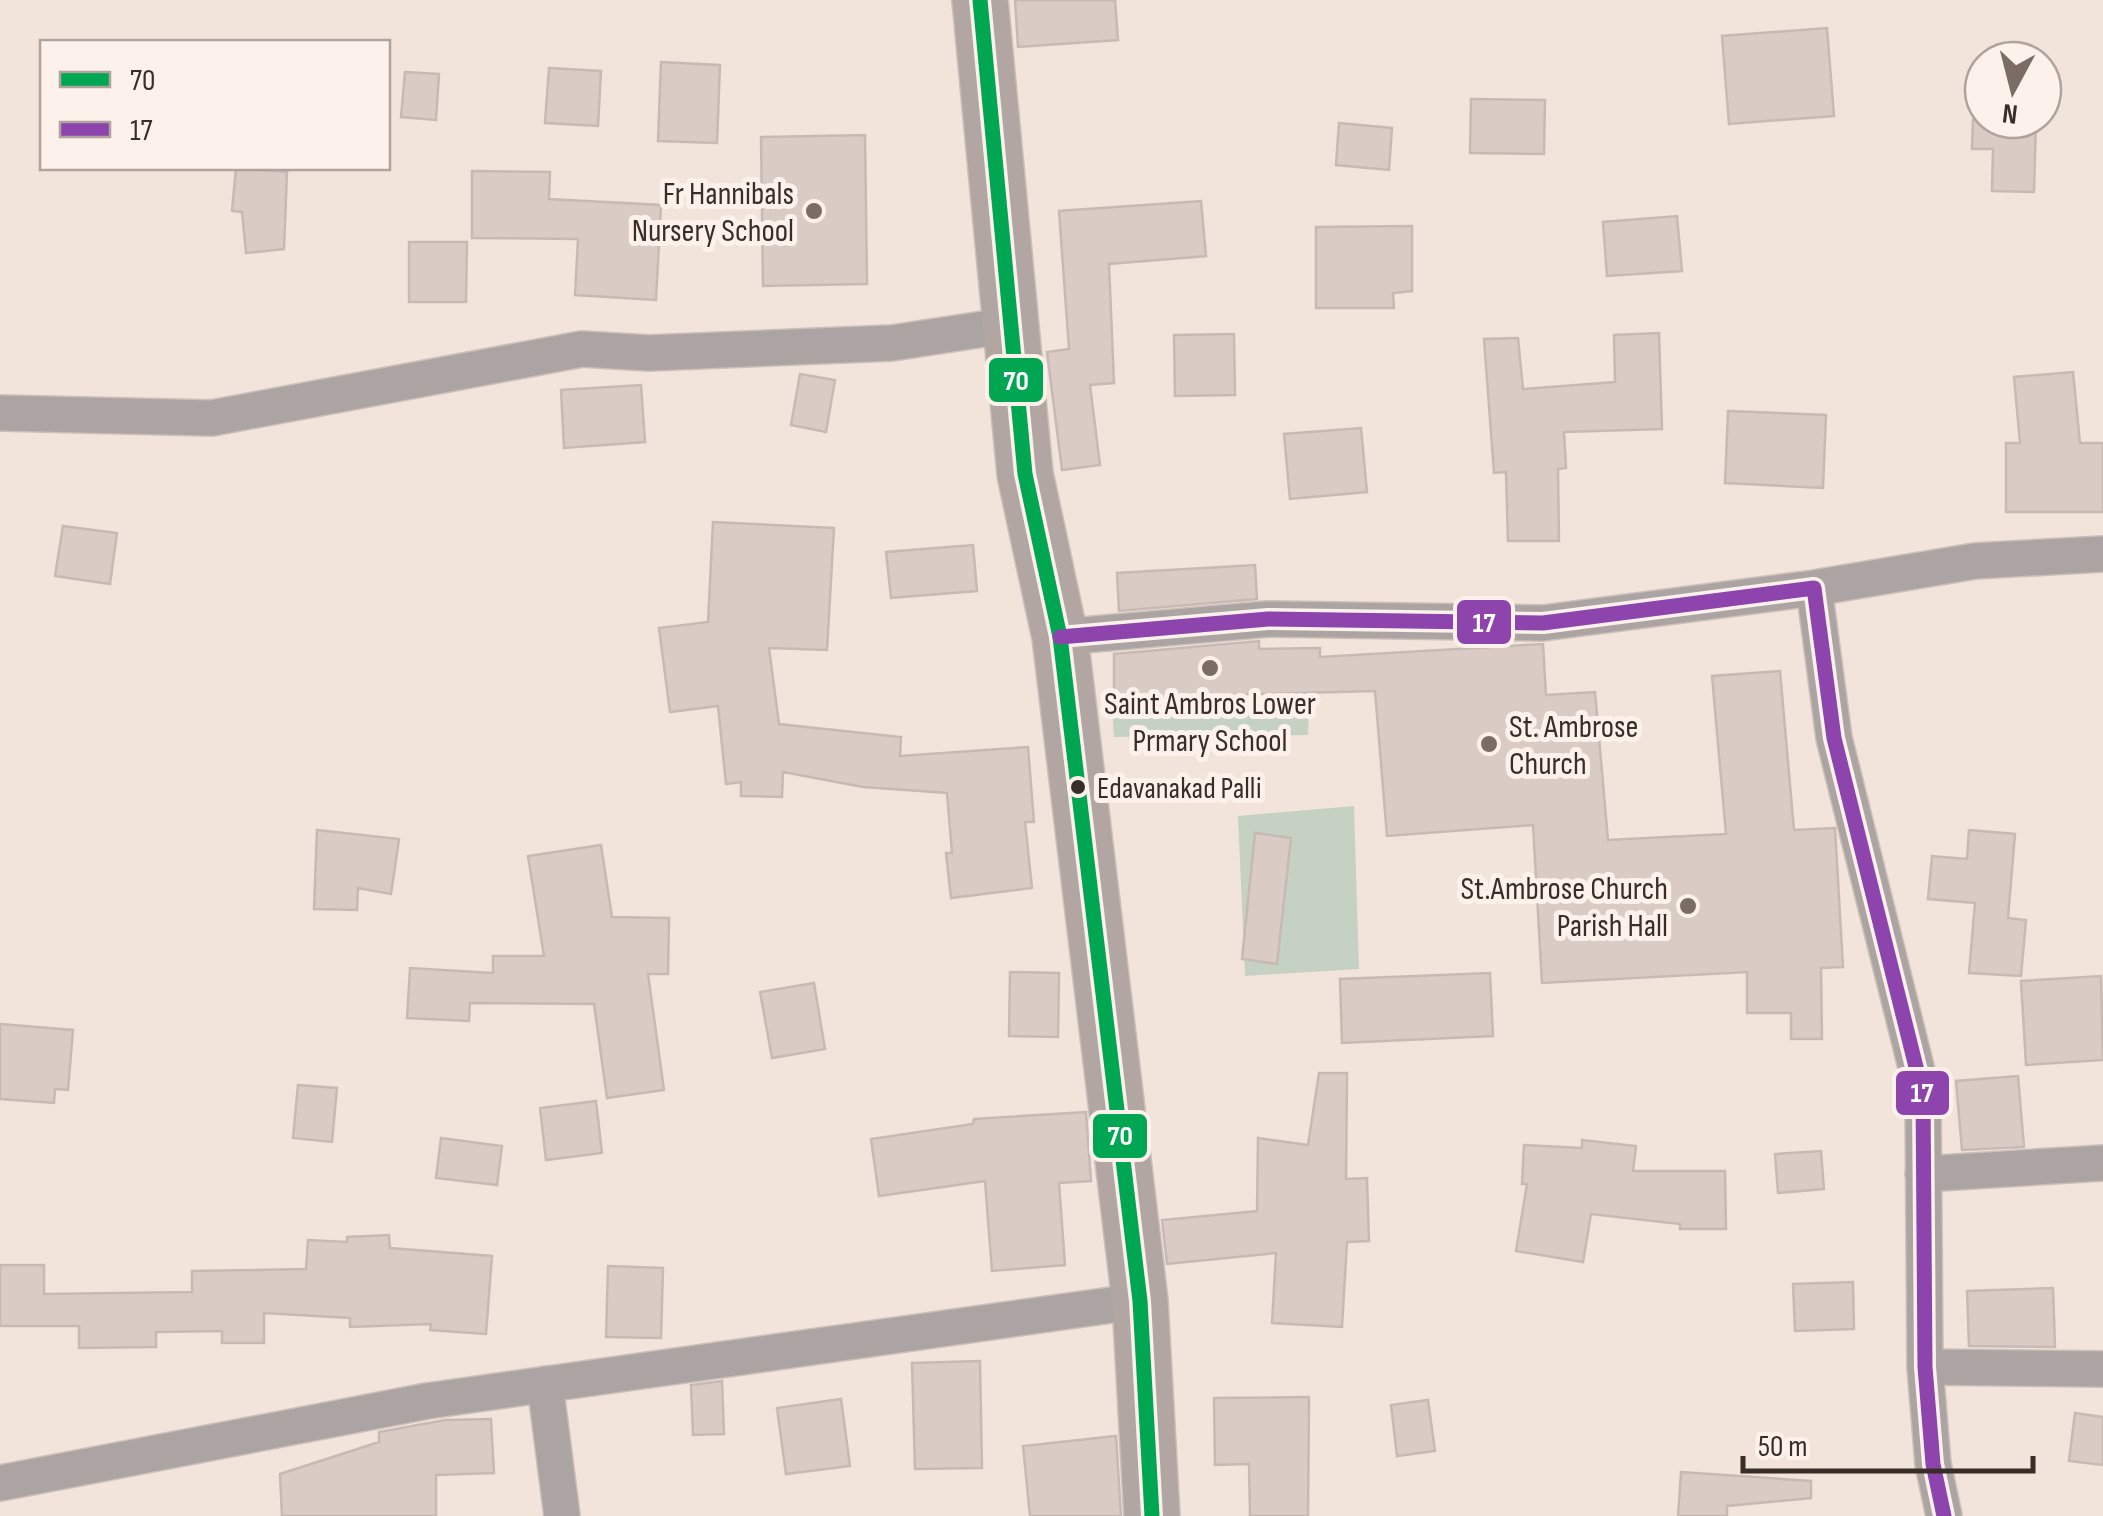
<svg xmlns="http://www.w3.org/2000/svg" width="2103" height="1516" viewBox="0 0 2103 1516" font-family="'Sofia Sans Condensed',sans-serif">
	<rect width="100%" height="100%" fill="#f2e4da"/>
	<path fill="#c5d1c3" d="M 1309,708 L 1308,735 L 1114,737 L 1112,711 Z
		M 1354,806 L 1359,969 L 1245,976 L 1238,816 Z"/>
	<path fill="#dacbc4" stroke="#c7bab5" stroke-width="2.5" d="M 1015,0 L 1115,0 L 1118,40 L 1018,47 Z
		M 1827,28 L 1834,116 L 1729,124 L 1722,36 Z
		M 661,62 L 720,65 L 717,143 L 658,141 Z
		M 549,68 L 601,71 L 598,126 L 545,123 Z
		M 405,72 L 439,74 L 436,120 L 401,117 Z
		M 1471,99 L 1545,100 L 1544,154 L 1470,153 Z
		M 1973,120 L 2036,120 L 2034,192 L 1992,191 L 1993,149 L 1972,149 Z
		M 1339,123 L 1392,128 L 1389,170 L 1336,165 Z
		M 865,135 L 867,284 L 763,286 L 761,137 Z
		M 236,168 L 287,172 L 284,249 L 246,253 L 242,212 L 232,211 Z
		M 472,171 L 550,172 L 549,199 L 661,205 L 656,300 L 575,295 L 578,239 L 472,238 Z
		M 1201,201 L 1206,256 L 1109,264 L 1114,383 L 1090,385 L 1100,465 L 1062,470 L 1047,352 L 1069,349 L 1059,211 Z
		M 1677,216 L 1682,271 L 1607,276 L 1603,222 Z
		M 1412,226 L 1412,291 L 1393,293 L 1394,308 L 1316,308 L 1316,227 Z
		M 409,242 L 467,242 L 466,302 L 409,302 Z
		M 1659,333 L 1662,429 L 1564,432 L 1566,468 L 1558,469 L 1559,541 L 1508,541 L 1506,472 L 1494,473 L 1484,339 L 1518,338 L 1523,389 L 1615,382 L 1614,335 Z
		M 1234,334 L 1235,395 L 1175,396 L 1174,335 Z
		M 2073,372 L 2080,443 L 2103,443 L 2103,512 L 2006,512 L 2006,443 L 2020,443 L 2014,377 Z
		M 800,374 L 835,380 L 826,432 L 791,425 Z
		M 641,385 L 645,442 L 564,448 L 561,390 Z
		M 1728,411 L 1826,415 L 1823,488 L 1725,483 Z
		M 1361,428 L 1367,492 L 1290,499 L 1284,434 Z
		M 713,522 L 834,528 L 827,650 L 769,648 L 779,724 L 901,737 L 900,756 L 1028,747 L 1034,822 L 1025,822 L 1032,888 L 951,898 L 946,853 L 952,853 L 947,793 L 863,787 L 783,772 L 782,797 L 741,796 L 741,782 L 726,784 L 718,706 L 670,712 L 659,628 L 708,622 Z
		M 63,526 L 117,533 L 110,584 L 55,576 Z
		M 973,545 L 977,591 L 891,598 L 886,552 Z
		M 1255,565 L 1257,599 L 1119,611 L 1117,573 Z
		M 1259,641 L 1259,649 L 1320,648 L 1320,657 L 1543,644 L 1546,695 L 1595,692 L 1608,840 L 1726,834 L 1712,676 L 1780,671 L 1794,830 L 1835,828 L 1843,967 L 1821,968 L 1822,1039 L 1791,1039 L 1791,1013 L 1747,1013 L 1747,972 L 1542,983 L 1533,825 L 1387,836 L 1375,691 L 1114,698 L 1114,654 Z
		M 317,830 L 399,839 L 391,894 L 358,888 L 357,910 L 314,909 Z
		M 1969,830 L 2015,834 L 2008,918 L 2026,920 L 2021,976 L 1969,973 L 1975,903 L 1928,899 L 1932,856 L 1967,859 Z
		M 1255,833 L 1291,838 L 1277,964 L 1242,959 Z
		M 601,845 L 612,917 L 669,918 L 668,974 L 648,974 L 664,1090 L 607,1098 L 594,1004 L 470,1003 L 469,1021 L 407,1018 L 410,968 L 493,973 L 493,956 L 544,956 L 528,856 Z
		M 1010,972 L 1059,973 L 1058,1037 L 1009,1036 Z
		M 1490,973 L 1493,1036 L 1342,1043 L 1340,979 Z
		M 2101,976 L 2103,1060 L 2026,1065 L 2021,981 Z
		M 814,983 L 825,1049 L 772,1058 L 760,992 Z
		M 0,1024 L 73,1030 L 68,1090 L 55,1089 L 54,1103 L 0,1099 Z
		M 1319,1073 L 1347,1073 L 1346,1179 L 1367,1178 L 1369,1241 L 1347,1242 L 1342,1327 L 1272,1323 L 1276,1253 L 1167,1264 L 1162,1220 L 1257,1211 L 1258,1138 L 1308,1145 Z
		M 2018,1076 L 2024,1147 L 1962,1150 L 1956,1081 Z
		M 298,1085 L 337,1088 L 332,1142 L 293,1138 Z
		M 596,1101 L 602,1153 L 546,1160 L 540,1108 Z
		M 1086,1112 L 1091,1181 L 1059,1183 L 1065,1265 L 992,1271 L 985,1181 L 879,1196 L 871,1139 L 973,1124 L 974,1119 Z
		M 441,1138 L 502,1146 L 497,1185 L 436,1178 Z
		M 1582,1140 L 1636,1146 L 1633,1171 L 1725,1171 L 1726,1229 L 1680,1229 L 1680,1224 L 1591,1214 L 1583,1262 L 1516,1251 L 1527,1184 L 1522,1184 L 1524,1145 L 1582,1148 Z
		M 1821,1151 L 1824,1189 L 1778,1193 L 1775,1154 Z
		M 389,1235 L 390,1248 L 492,1256 L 486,1334 L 430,1330 L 431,1324 L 350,1327 L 350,1318 L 264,1313 L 264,1343 L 222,1343 L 222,1331 L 156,1332 L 156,1347 L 79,1348 L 79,1326 L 0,1326 L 0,1265 L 44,1265 L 44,1294 L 192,1292 L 192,1271 L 306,1269 L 308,1240 L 347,1242 L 347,1237 Z
		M 608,1266 L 663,1268 L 661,1338 L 606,1337 Z
		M 1853,1282 L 1854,1329 L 1795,1331 L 1793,1284 Z
		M 2053,1288 L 2055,1347 L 1969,1346 L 1967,1291 Z
		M 980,1361 L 982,1468 L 915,1469 L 912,1363 Z
		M 722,1381 L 724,1434 L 693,1435 L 691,1385 Z
		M 1309,1397 L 1308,1516 L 1250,1516 L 1249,1464 L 1215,1465 L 1214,1398 Z
		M 841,1399 L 850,1466 L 786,1474 L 777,1408 Z
		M 1428,1400 L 1435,1451 L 1397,1456 L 1391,1405 Z
		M 2075,1413 L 2103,1417 L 2103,1465 L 2069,1461 Z
		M 491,1419 L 494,1473 L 436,1475 L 436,1516 L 282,1516 L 280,1474 L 379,1442 L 379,1432 L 445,1420 Z
		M 1116,1436 L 1121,1516 L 1030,1516 L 1023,1446 Z
		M 1681,1472 L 1811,1481 L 1811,1498 L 1727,1506 L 1727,1516 L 1678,1516 Z"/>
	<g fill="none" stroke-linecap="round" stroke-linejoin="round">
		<g stroke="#cbc0b9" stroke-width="38">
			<path id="street" d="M 0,413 L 212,418 L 582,349 L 649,353 L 892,343 L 1010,325
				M 1814,588 L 1975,561 L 2103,554
				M 1060,637 L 1268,619 L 1543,623 L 1814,588 L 1834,738 L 1923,1095 L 1925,1367 L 1933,1464 L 1944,1516
				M 1923,1174 L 2103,1163
				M 1925,1367 L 2103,1369
				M 545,1384 L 562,1516
				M 0,1483 L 427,1401 L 1140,1301"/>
		</g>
		<g stroke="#cbc0b9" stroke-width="58">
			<path id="primary" d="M 980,0 L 1025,474 L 1060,637 L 1140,1301 L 1152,1516"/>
		</g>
		<use href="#street" stroke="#aca4a2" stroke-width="35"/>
		<use href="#primary" stroke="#b1a6a2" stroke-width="55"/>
		<g stroke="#fdf2eb" stroke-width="22">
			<path id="bus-1" d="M 980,0 L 1025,474 L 1060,637 L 1140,1301 L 1152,1516"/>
		</g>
		<g stroke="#fdf2eb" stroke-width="22">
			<path id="bus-2" d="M 1060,637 L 1268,619 L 1543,623 L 1814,588 L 1834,738 L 1923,1095 L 1925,1367 L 1933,1464 L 1944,1516"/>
		</g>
		<use href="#bus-1" stroke="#00a651" stroke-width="15"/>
		<use href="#bus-2" stroke="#8e44ad" stroke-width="15"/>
	</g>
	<g fill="#796d66" stroke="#fdf2eb" stroke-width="4">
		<circle cx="814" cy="211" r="10"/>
		<circle cx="1210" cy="668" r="10"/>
		<circle cx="1489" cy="744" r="10"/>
		<circle cx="1688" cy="906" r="10"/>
	</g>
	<circle fill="#382d27" stroke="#fdf2eb" stroke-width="4" cx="1078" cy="787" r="9"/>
	<g text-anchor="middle" stroke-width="10" stroke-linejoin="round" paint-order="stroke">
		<g font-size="30" fill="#382d27" stroke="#fdf2eb" text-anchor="start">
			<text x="1097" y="798">Edavanakad Palli</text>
		</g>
		<g font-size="32" fill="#382d27" stroke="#fdf2eb" text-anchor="end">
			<text x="794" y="204">Fr Hannibals<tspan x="794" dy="37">Nursery School</tspan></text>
			<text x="1210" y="714" text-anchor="middle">Saint Ambros Lower<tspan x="1210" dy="37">Prmary School</tspan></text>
			<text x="1509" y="737" text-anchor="start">St. Ambrose<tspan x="1509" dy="37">Church</tspan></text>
			<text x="1668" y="899">St.Ambrose Church<tspan x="1668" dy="37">Parish Hall</tspan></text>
		</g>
	</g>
	<g stroke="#fdf2eb" stroke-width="4">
		<rect x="987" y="356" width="58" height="48" rx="10" fill="#00a651"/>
		<rect x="1455" y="598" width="58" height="48" rx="10" fill="#8e44ad"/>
		<rect x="1894" y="1069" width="57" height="48" rx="10" fill="#8e44ad"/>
		<rect x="1091" y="1112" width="58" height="48" rx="10" fill="#00a651"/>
	</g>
	<g font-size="28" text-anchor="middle" font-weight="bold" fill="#fff">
		<text x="1016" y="390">70</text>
		<text x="1484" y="632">17</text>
		<text x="1922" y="1102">17</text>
		<text x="1120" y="1145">70</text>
	</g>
	<rect x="40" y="40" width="350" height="130" fill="#fdf2eb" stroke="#aea39d" stroke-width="2.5"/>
	<rect x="60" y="72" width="50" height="15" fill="#00a651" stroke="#aea39d" stroke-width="2.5"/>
	<text x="130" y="90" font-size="30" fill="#382d27">70</text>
	<rect x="60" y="122" width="50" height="15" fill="#8e44ad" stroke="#aea39d" stroke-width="2.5"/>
	<text x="130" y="140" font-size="30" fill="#382d27">17</text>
	<g transform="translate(2013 90) rotate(187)"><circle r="48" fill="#fdf2eb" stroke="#aea39d" stroke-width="2.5"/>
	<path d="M0-8L18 38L0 25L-18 38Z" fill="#796d66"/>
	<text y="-15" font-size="28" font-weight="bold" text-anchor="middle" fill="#382d27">N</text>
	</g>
	<path d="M1743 1456v15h290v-15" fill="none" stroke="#382d27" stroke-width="5"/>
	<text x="1758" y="1456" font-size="30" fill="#382d27" stroke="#fdf2eb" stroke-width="8" paint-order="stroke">50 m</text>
</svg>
